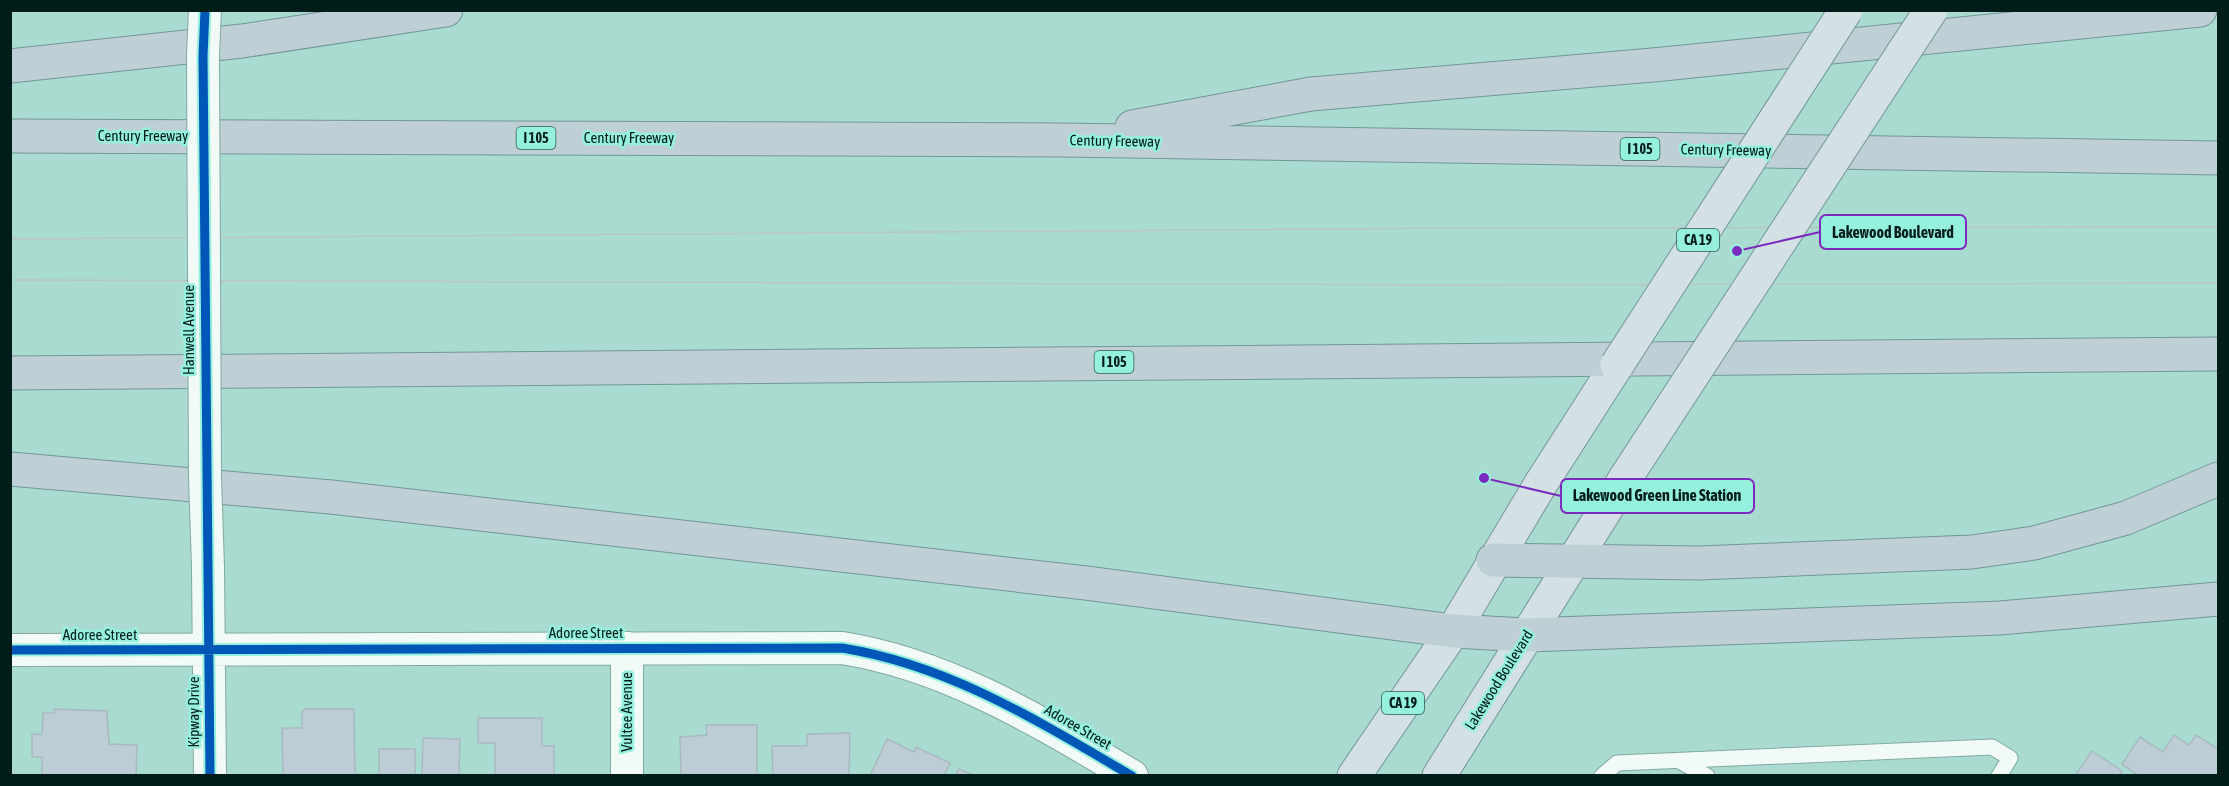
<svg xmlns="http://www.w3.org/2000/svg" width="2229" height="786" viewBox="0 0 2229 786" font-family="'Asap Condensed',sans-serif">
	<rect width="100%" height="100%" fill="#aadbd1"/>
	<path fill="#bccdd5" stroke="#a8bac1" stroke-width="1.5" d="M 54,709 L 107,711 L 109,744 L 137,745 L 136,776 L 42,776 L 42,757 L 32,757 L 32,734 L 42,734 L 43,713 L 54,713 Z
		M 305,709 L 354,709 L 355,776 L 283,776 L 282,728 L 302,728 L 302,712 Z
		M 478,718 L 542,718 L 542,746 L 554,746 L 554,776 L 495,776 L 495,743 L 478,743 Z
		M 706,725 L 757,725 L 757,776 L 681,776 L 680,737 L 707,735 Z
		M 850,733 L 849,775 L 773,776 L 772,746 L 807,746 L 807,734 Z
		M 2174,735 L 2189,745 L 2196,735 L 2218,749 L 2218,776 L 2139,776 L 2122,764 L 2140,737 L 2163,752 Z
		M 423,738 L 460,739 L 459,776 L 422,776 Z
		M 887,739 L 914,752 L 916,747 L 950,763 L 944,776 L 870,776 Z
		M 379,749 L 415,749 L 415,776 L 379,776 Z
		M 2092,751 L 2122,771 L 2119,776 L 2075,776 Z
		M 959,769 L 975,776 L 955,776 Z"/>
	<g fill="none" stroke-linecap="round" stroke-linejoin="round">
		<g stroke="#81a9a1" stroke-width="17">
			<path id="lane" d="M 1681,762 L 1707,776
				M 1602,776 L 1617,763 L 1992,747 L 2010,758 L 1999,776"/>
		</g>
		<g stroke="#81a9a1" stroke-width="34">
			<path id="street" d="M 208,567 L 210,776
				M 627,648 L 627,776
				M 10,650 L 842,648 C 949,665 1040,722 1132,776"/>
		</g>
		<g stroke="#729698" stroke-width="35">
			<path id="primary" d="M 1354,776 L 1453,631 L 1540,485 L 1617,365
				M 1439,776 L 1626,477"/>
		</g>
		<g stroke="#729698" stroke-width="35">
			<path id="highway" d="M 10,66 L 242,41 L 446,10
				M 1132,127 L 1311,94 L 1653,65 L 2200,10
				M 10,136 L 1062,140 L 2218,158
				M 10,373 L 2218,354
				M 10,469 L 331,497 L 1086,583 L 1453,631 L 1527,635 L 2000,618 L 2218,599
				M 1493,560 L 1699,563 L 1972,552 L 2034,543 L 2126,518 L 2218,479"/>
		</g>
		<use href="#lane" stroke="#f2faf8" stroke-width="15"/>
		<use href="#street" stroke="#f2faf8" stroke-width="32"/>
		<use href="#primary" stroke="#d3e1e4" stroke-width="33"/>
		<use href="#highway" stroke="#bed0d6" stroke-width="33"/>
		<path stroke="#b8c5c3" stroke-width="1.5" d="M 10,239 L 1464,228 L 2218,227
			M 10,280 L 1458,285 L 2218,283"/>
		<g stroke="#81a9a1" stroke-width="34" stroke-linecap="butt">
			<path id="street-bridge" d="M 205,10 L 203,56 L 205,477 L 208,567"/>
		</g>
		<g stroke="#729698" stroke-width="35" stroke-linecap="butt">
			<path id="primary-bridge" d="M 1617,365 L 1846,10
				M 1626,477 L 1931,10"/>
		</g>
		<use href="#street-bridge" stroke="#f2faf8" stroke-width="32"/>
		<use href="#primary-bridge" stroke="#d3e1e4" stroke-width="33"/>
		<g stroke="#95f0de" stroke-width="13">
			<path id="cycleway" d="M 205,10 L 203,56 L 210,776
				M 10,650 L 842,648 C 949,665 1040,722 1132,776"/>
		</g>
		<use href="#cycleway" stroke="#0057b8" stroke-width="9"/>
	</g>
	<g text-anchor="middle" stroke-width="5" stroke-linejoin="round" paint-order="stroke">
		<g fill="#95f0de" stroke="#2d5c54" stroke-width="1.5">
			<rect x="516.5" y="127" width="39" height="22" rx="4.5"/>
			<rect x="1620.5" y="138" width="39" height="22" rx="4.5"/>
			<rect x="1677" y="229" width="42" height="22" rx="4.5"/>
			<rect x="1094.5" y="351" width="39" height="22" rx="4.5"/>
			<rect x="1382" y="692" width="42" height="22" rx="4.5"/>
		</g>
		<g font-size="14" font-weight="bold" fill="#011d19">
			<text x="536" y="143">I 105</text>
			<text x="1640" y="154">I 105</text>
			<text x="1698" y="245">CA 19</text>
			<text x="1114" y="367">I 105</text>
			<text x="1403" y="708">CA 19</text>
		</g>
		<g font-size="15" fill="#011d19" stroke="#95f0de">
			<text x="143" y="141">Century Freeway</text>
			<text x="629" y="143">Century Freeway</text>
			<text transform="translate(1115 141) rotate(1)" y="5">Century Freeway</text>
			<text transform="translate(1726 150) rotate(1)" y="5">Century Freeway</text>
			<text transform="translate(189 330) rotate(-90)" y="5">Hanwell Avenue</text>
			<text x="586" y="638">Adoree Street</text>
			<text x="100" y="640">Adoree Street</text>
			<text transform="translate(1499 680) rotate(-58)" y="5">Lakewood Boulevard</text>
			<text transform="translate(194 712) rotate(-90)" y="5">Kipway Drive</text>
			<text transform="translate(627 712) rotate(-90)" y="5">Vultee Avenue</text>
			<text transform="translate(1078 727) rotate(30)" y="5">Adoree Street</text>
		</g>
	</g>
	<path fill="none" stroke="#7b2cbf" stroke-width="2" d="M1737 251L1820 232M1484 478L1561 496"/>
	<g fill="#7b2cbf" stroke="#95f0de" stroke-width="2">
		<circle cx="1737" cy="251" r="6"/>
		<circle cx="1484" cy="478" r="6"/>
	</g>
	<g fill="#95f0de" stroke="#7b2cbf" stroke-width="2">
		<rect x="1820" y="215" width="146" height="34" rx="6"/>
		<rect x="1561" y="479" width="193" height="34" rx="6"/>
	</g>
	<g font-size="16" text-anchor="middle" font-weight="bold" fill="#011d19">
		<text x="1893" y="238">Lakewood Boulevard</text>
		<text x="1657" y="501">Lakewood Green Line Station</text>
	</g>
	<rect width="2229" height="786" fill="none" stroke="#011d19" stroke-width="24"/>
</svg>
